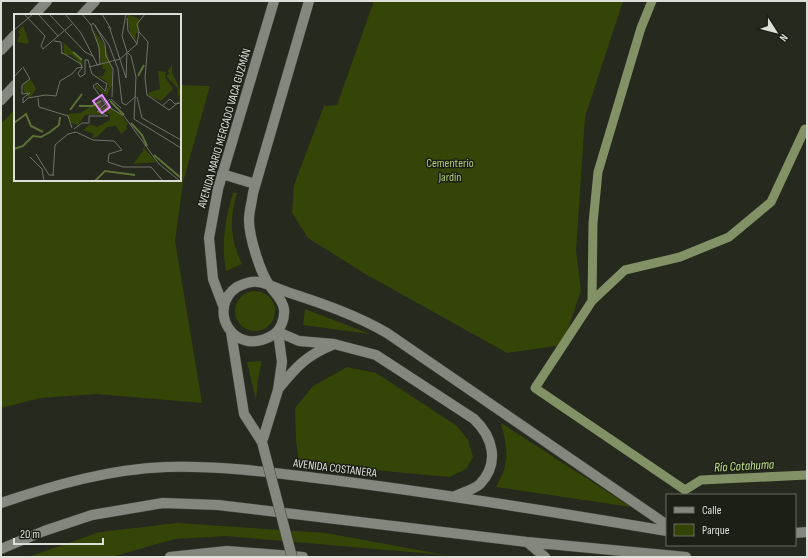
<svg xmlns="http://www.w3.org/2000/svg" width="808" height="558" viewBox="0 0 808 558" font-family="'Sofia Sans Condensed',sans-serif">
	<rect width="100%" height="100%" fill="#25291e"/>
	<path fill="#354507" d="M 374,1 L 623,1 L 585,117 L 576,251 L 581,290 L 563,345 L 507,353 L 362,272 L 308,238 L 292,213 L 294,185 L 324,106 L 337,105 Z
		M 180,85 L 210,86 L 183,182 L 175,241 L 202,403 L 97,394 L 40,398 L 1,408 L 1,124 L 15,109 L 15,180 L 180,180 Z
		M 233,193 L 237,193 C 229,220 230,238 242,264 L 226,271 C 221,244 225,220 233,193 Z
		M235 311a20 20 0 1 1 40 0a20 20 0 1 1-40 0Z
		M 305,309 L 370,334 L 303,325 Z
		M 262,361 L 258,379 L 256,400 L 247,362 Z
		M 347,367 L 376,373 L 457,426 L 468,440 L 473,457 L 466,469 L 449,477 L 299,463 L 296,440 L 295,408 L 313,386 Z
		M 501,423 L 631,507 L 496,487 C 510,462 508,451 501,423 Z
		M 177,523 L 326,533 L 445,555 L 226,536 L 175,539 L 111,557 L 28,557 L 100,532 Z"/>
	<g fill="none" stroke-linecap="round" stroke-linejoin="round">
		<path stroke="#839166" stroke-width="9" d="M 652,1 L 641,28 L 598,172 L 593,223 L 592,301 L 535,388 L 685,490 L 701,480 L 807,475
			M 592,301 L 625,270 L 680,257 L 729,237 L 771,202 L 805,129"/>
		<g stroke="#42463c" stroke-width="11">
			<path id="secondary" d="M 309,1 L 253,193 C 252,202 249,211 249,220 C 249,236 260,273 270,286 C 275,294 282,298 284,309 C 285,318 281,330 273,335 C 233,359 206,308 237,287 C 243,284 252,281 258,282 C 267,283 278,289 287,292 C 321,303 356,315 387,333 L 667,525
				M 34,15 L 47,1
				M 82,15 L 95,1
				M 1,50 L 15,35
				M 1,100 L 15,85
				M 222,174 L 255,184
				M 224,308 L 213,279 L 209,238 L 218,189 L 274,1
				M 231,332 L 244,414 L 262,442
				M 278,332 L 299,341 L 334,344 L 376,355 L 474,419 C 493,437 500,463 480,484 C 475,489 462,493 455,496
				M 279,388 C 296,367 307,355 332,345
				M 262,442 L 278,390 L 282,362 L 278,332
				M 1,503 C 54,485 110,469 166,467 C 227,465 289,475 348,482 C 455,496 561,513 667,531
				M 795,533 L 807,532
				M 527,542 L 545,557
				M 1,549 L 44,531 L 92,515 L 163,503 L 218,505 L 527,542 L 686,557
				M 170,557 L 227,551 L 303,557"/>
		</g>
		<use href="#secondary" stroke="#83877e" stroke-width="10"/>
		<g stroke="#42463c" stroke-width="11" stroke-linecap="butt">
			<path id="secondary-bridge" d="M 262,442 L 292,557"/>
		</g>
		<use href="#secondary-bridge" stroke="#83877e" stroke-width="10"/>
	</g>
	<g text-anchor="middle" stroke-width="3" stroke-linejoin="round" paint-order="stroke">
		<g font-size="12" fill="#dcdfd8" stroke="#1b1f15">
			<text transform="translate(224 128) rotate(-74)" y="4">AVENIDA MARIO MERCADO VACA GUZMÁN</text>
			<text transform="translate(335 468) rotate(7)" y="4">AVENIDA COSTANERA</text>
		</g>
		<g font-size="12" fill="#aecb74" stroke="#1b1f15">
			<text x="450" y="167">Cementerio<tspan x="450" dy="14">Jardín</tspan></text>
		</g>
		<g font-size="13" font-style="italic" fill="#c3e18a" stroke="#1b1f15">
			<text transform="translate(744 465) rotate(-3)" y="5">Río Cotahuma</text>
		</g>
	</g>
	<g transform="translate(14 14)">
		<rect width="167" height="167" fill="#25291e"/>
		<path d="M 113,0 L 125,5 L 124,19 L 122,19 L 121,27 L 116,19 ZM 9,11 L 15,28 L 14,30 L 3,28 L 6,20 L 4,18 ZM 80,17 L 90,30 L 98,54 L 98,71 L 93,82 L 81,73 L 82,70 L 90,78 L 95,72 L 92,67 L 83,62 L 89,62 L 92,55 L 89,55 ZM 49,28 L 68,46 L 69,53 L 58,41 L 50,41 ZM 158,50 L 158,59 L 165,73 L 166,78 L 164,87 L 164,74 L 152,62 L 155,60 L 154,57 ZM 144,57 L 152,58 L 151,63 L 159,75 L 147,87 L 135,82 L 134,79 L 146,75 ZM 17,66 L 22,75 L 16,84 L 10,78 L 9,70 ZM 86,87 L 88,93 L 81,97 L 92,100 L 71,101 L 64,111 L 57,109 L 52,100 L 66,99 L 75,94 L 75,91 L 78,92 ZM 92,92 L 106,99 L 114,110 L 112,112 L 113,115 L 107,120 L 102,112 L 93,113 L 83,123 L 78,124 L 80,120 L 69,116 L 76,110 L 83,113 L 96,106 L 95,100 L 87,95 ZM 130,134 L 143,148 L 119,150 L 129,137 L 128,135 Z" fill="#354507"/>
		<path fill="none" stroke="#5d7035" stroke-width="2" d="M 59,38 L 68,46M 124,62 L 130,51M 96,87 L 110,101M 65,92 L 78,92 L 87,87M 56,96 L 68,80M 0,109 L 12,100 L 17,112 L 29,118M 117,109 L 128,121 L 133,132M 0,135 L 9,132 L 19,122 L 27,123 L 36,118 L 45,111 L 46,103M 140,141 L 167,164M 81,167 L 91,157 L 121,161"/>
		<path fill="none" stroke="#6e7268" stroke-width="1" d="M 10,0 L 31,22 L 27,32 L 29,35 L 58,10M 24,0 L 44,22M 35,0 L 71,38 L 79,42M 51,0 L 67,19 L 84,52M 68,0 L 77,11M 88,0 L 97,15 L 94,13M 131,0 L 123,10 L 125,18 L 134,28 L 131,64 L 133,81 L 155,96 L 165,88M 113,4 L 114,17 L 123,30M 79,9 L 95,31 L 104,55 L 108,89 L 112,91 L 122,82M 79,9 L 77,12 L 85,33 L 86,51M 81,11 L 91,30 L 92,42 L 99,55 L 98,83M 96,15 L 112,64 L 113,38 L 108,22 L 112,0M 0,16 L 19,0M 40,27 L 47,28 L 48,40M 123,30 L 125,18M 47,38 L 67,50 L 68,54 L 64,59 L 66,63 L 71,60 L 71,46 L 74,46 L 78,60 L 93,70 L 91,77 L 83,69 L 79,72 L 93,92 L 110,102 L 145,150 L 166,167M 114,39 L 117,42 L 122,63 L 120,105 L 167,134M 9,53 L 16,65 L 8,71 L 8,80 L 16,79 L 9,84 L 9,89 L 14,84 L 32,81 L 42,82 L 46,67 L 58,60 L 63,54 L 69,53M 75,53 L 106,45 L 123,30M 0,63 L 8,54M 123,83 L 128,104 L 167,126M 24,84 L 25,93 L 54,102 L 58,114M 97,85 L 107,94M 148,92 L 156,85 L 161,90 L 167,89M 83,97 L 94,102M 84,97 L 96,85M 75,102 L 94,102M 60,115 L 68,109 L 75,109 L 75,102M 22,140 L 35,161 L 40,161M 16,143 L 28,155 L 30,167M 39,162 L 41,131 L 54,120 L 62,118 L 79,126 L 100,127 L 108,136 L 95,140 L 94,148 L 109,153 L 137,153 L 149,167"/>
		<path fill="#e98efe" fill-opacity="0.15" stroke="#e98efe" stroke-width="2" d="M 88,81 L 96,93 L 88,99 L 79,87 Z"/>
		<rect width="167" height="167" fill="none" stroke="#dcdfd8" stroke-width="2"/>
	</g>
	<rect width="808" height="558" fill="none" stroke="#dcdfd8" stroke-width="4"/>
	<rect x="666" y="494" width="130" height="52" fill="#1b1f15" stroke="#686c63"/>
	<rect x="674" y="507" width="20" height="6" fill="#83877e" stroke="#686c63"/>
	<text x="702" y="514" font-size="12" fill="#dcdfd8">Calle</text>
	<rect x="674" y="524" width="20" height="12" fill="#354507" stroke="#686c63"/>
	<text x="702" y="534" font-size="12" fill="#dcdfd8">Parque</text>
	<g transform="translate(776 32) rotate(126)" stroke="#1b1f15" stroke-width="3" paint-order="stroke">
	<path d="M0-3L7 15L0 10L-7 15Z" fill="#dcdfd8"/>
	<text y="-6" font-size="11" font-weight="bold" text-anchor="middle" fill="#dcdfd8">N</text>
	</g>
	<path d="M14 538v6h89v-6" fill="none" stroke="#dcdfd8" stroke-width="2"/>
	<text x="20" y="538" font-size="12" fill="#dcdfd8" stroke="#1b1f15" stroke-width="3" paint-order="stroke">20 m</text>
</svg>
